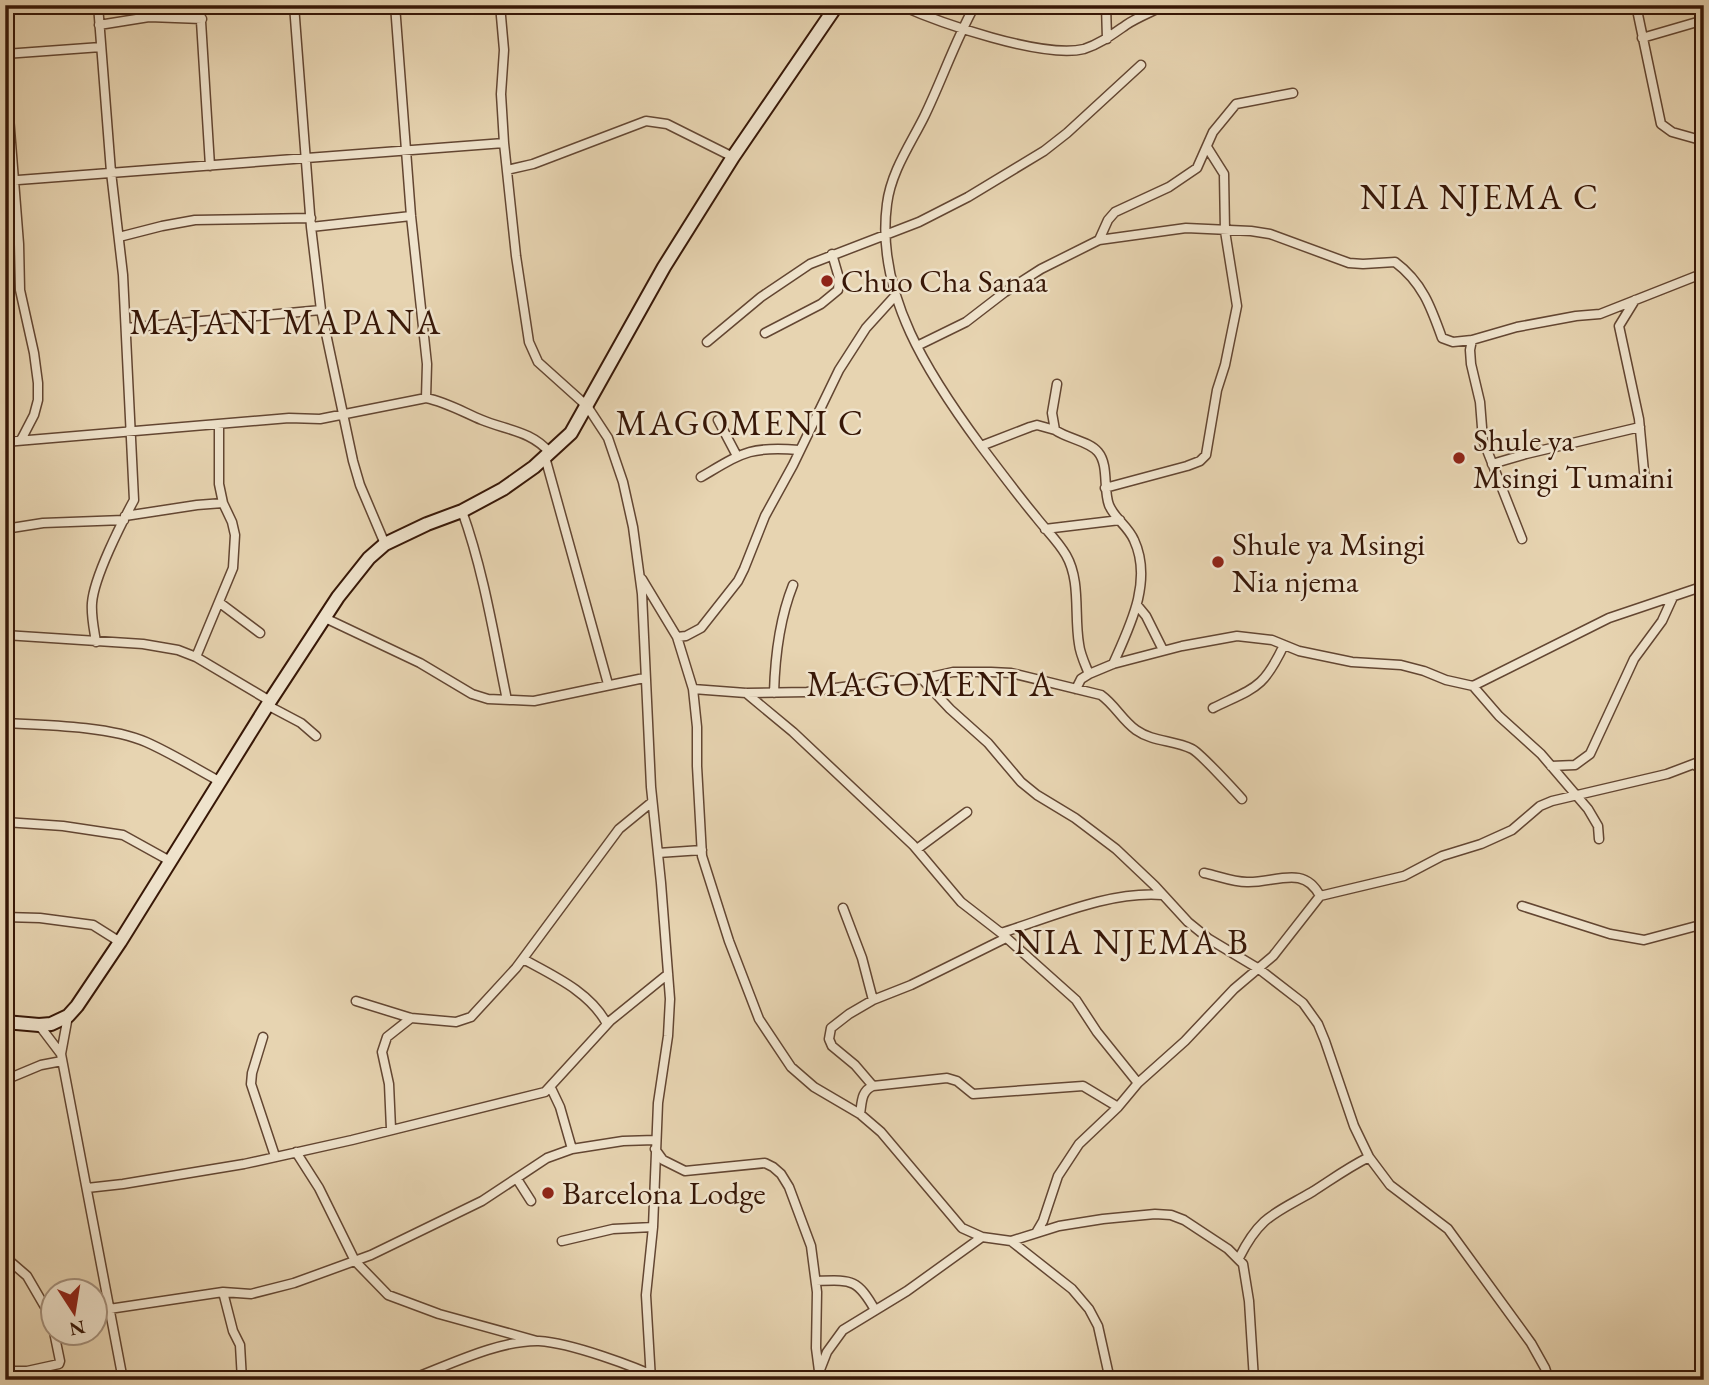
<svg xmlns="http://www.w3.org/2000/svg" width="1709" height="1385" viewBox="0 0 1709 1385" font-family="'EB Garamond',serif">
	<rect width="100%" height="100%" fill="#e7d4b1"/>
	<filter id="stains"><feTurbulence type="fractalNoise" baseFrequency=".00286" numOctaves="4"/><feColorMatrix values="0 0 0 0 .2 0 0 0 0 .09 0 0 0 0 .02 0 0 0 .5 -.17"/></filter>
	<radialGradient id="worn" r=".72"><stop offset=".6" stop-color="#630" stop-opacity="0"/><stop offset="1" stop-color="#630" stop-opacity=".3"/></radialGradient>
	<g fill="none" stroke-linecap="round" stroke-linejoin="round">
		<g stroke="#634632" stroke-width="11">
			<path id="street" d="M 200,5 L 210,166
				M 294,5 L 311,227 L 321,310 L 353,461 L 360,485 L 385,544
				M 395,5 L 411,216 L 427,364 L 426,398
				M 500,5 L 504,50 L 501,94 L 504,143 L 516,256 L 529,342 L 538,362 L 587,406 L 608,438 L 623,482 L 633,527 L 642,594 L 651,787 L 661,883 L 670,999 L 668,1036 L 658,1103 L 653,1227 L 646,1295 L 651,1380
				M 900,5 C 940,23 1043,59 1084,49 C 1100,44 1113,34 1126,25 C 1138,17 1152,12 1165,5
				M 975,5 C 955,41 942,80 924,117 C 910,145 891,172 887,204 C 875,294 930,377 981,446 C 999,470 1017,494 1036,517 C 1046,530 1058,541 1066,555 C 1081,581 1074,615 1079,644 C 1080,654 1085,664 1089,674
				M 1106,5 L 1107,39
				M 1636,5 L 1661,124 L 1672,132 L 1704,141
				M 99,25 L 149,17 L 202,19
				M 1642,38 L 1704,20
				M 5,54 L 101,47
				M 5,66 L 19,244 L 20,290 L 34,353 L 38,383 L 38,400 L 34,415 L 21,440
				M 507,170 L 533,164 L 646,121 L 667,124 L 733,157
				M 5,181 L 504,143
				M 311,227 L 411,216
				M 119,237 L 162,226 L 195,220 L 311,218
				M 1099,240 L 1108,220 L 1115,212 L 1169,187 L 1197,168 L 1213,132 L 1236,104 L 1293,93
				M 1635,300 L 1619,326 L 1639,419 L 1645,482
				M 126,328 L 321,310
				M 765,333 L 821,304 L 838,290 L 839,278 L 832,254
				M 1472,340 L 1470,350 L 1471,364 L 1480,402 L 1483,440 L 1522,539
				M 707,342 L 761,297 L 810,264 L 919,222 L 968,197 L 1044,151 L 1067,133 L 1141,65
				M 917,346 L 966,322 L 1005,292 L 1041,269 L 1099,240 L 1186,228 L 1251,231 L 1270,234 L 1349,263 L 1363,264 L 1395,262 C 1422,282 1431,307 1442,338 L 1453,342 L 1472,340 L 1517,327 L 1576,316 L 1600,314 L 1704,273
				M 1057,384 L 1052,413 L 1055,430 C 1068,439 1089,441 1098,452 C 1109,465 1103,489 1109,505 C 1114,518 1128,526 1134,540 C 1153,581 1130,626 1113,664
				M 718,420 L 737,456
				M 5,442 L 289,418 L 320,419 L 426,398 C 446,402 463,412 482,420 C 506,430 532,431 550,453
				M 981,446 L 1030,427 L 1037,425 L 1055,430
				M 545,457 L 608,684
				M 1492,464 L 1526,454 L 1640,427
				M 701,477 C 742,453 749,446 799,450
				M 1105,488 L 1187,466 L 1200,461 L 1206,455 L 1217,390 L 1225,365 L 1237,306 L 1225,231 L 1224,174 L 1207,147
				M 462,511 C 484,572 494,637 507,700
				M 125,516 L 197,505 L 223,503
				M 5,529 L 43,523 L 124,520
				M 1045,529 L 1120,520
				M 642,579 L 677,637 L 693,689 L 697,727 L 697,766 L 702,856 L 729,941 L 759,1019 L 791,1067 L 814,1087 L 860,1114 L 881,1132 L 962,1228 L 982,1237 L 1011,1241 L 1072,1289 L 1089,1309 L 1098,1326 L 1110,1380
				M 220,603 L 260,633
				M 1137,605 L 1146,616 L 1163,650
				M 325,618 L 420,663 L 472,694 L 488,699 L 534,701 L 644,678
				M 5,635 L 143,644 L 178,650 L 196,657 L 270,701
				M 677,637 L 686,636 L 701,628 L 738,581 L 744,569 L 765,516 L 793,465 L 839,370 L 866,328 L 895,296
				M 96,642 C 94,629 91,616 92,603 C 94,577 121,524 134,500 L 123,275 L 111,172 L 98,5
				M 196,657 L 233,568 L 235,535 L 232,522 L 223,503 L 219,484 L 219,425
				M 922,679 L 950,709 L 988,743 L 1021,782 L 1037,795 L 1075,818 L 1116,849 L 1155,886 L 1188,922 L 1209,939 L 1259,969 L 1303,1003 L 1318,1024 L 1325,1041 L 1354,1126 L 1369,1157 L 1390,1185 L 1448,1229 L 1531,1343 L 1545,1368 L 1549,1380
				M 1473,686 L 1609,618 L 1704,586
				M 693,689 L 746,693 L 807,692 L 886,681 L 922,679 L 953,672 L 991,672 L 1011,673 L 1101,695 C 1115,705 1122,720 1136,730 C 1153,742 1173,740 1192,749 C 1200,753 1234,790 1242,799
				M 1076,689 L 1081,679 L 1089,674 L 1113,664 L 1182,646 L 1237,636 L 1272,640 L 1299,651 L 1352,662 L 1401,665 L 1424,671 L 1446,680 L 1473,686 L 1499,716 L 1541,754 L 1588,809 L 1598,826 L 1599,839
				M 746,693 L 793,732 L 913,845 L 961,902 L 1001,933 L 1076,1000 L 1097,1032 L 1138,1083
				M 774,693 C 775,656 779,620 793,585
				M 267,705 L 301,723 L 316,736
				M 1213,708 C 1256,687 1263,689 1284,645
				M 5,723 C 45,725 110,726 146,742 C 171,753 195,768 219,781
				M 1695,765 L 1704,772
				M 1551,766 L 1575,765 L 1590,754 L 1634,659 L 1662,621 L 1673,597
				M 5,822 L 63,826 L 123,835 L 170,861
				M 917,849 L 967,812
				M 658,853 L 702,850
				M 1204,873 C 1219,876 1232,882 1247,882 C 1275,883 1304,864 1320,896
				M 1522,906 L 1610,934 L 1644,940 L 1704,924
				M 843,908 L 862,958 L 873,1000
				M 5,917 L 40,918 L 93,925 L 120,942
				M 1001,933 C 1052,917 1109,891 1162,895
				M 523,959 C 554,976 590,992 607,1024
				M 356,1001 L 411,1018 L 456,1022 L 471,1017 L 516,968 L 619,829 L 652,802
				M 68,1016 L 61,1054 L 123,1380
				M 39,1025 L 61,1054
				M 263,1037 L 252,1073 L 251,1084 L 275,1156
				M 5,1080 L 41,1065 L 62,1061
				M 873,1086 L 855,1065 L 832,1046 L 829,1039 L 831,1028 L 849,1014 L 873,1000 L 911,985 L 1006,938
				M 551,1088 L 560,1107 L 572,1149
				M 860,1114 C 862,1102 861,1091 873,1086 L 947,1078 L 957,1081 L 973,1094 L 1083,1086 L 1118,1107
				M 391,1129 L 389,1084 L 382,1052 L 387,1037 L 411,1018
				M 655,1149 L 663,1160 L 685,1171 L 765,1163 L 773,1167 L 781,1174 L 789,1187 L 811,1246 L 817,1292 L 816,1348 L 819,1371
				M 296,1152 L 319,1188 L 355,1261 L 388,1295 L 439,1314 L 537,1341
				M 517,1179 L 531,1201
				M 87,1188 L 123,1184 L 244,1164 L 352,1140 L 545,1092 L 610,1021 L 668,974
				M 1036,1233 L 1043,1221 L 1058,1176 L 1079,1144 L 1118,1107 L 1138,1083 L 1185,1041 L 1234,989 L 1273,956 L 1320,896 L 1404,876 L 1442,856 L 1481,844 L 1512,830 L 1540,806 L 1552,801 L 1667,774 L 1704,760
				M 562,1241 L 613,1229 L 653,1227
				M 1011,1241 L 1059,1226 L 1103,1219 L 1155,1214 L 1171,1215 L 1184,1220 L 1228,1249 L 1243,1264 L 1249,1301 L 1254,1380
				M 5,1257 L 27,1276 L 52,1319
				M 1239,1258 C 1260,1216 1274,1214 1312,1192 C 1331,1180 1347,1168 1369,1157
				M 816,1281 C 851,1280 857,1278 875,1310
				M 223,1292 L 233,1331 L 240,1345 L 242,1380
				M 109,1309 L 223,1292 L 251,1294 L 294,1283 L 371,1255 L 482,1201 L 547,1158 L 572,1149 L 623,1141 L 655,1140
				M 5,1371 L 27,1371 L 59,1364 L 60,1361 L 54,1332
				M 409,1380 C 447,1366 498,1340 539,1341 C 571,1343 634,1366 663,1380
				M 816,1380 L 827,1352 L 843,1330 L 907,1291 L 982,1237"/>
		</g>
		<g stroke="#371707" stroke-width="16">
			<path id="secondary" d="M 5,1022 L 39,1025 L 51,1024 L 68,1016 L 77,1006 L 120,942 L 270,701 L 338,597 L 369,558 L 385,544 L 427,524 L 462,511 L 503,489 L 534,467 L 571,433 L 664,267 L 733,157 L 837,5"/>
		</g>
		<use href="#street" stroke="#efe3cc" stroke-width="8"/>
		<use href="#secondary" stroke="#efe3cc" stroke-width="12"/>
	</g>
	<g fill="#8f2418" stroke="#efe3cc" stroke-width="2.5">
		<circle cx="827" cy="281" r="7"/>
		<circle cx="1459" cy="458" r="7"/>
		<circle cx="1218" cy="562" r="7"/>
		<circle cx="548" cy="1193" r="7"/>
	</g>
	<g text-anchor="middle" stroke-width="5" stroke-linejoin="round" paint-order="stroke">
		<g font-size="32" fill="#371707" stroke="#efe3cc" text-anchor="start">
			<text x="841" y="292">Chuo Cha Sanaa</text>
			<text x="1473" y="451">Shule ya<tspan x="1473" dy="37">Msingi Tumaini</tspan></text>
			<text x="1232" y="555">Shule ya Msingi<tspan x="1232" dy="37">Nia njema</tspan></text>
			<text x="562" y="1204">Barcelona Lodge</text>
		</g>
		<g font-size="35" letter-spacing="2" fill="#371707" stroke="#efe3cc">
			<text x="1480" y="209">NIA NJEMA C</text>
			<text x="286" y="334">MAJANI MAPANA</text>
			<text x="740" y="435">MAGOMENI C</text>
			<text x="931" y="696">MAGOMENI A</text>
			<text x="1132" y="954">NIA NJEMA B</text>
		</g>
	</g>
	<rect width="1709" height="1385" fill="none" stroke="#e7d4b1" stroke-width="28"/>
	<rect x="7" y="7" width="1695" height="1371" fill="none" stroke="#371707" stroke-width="3.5"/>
	<rect x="14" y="14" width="1681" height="1357" fill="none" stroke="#371707" stroke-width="2"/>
	<g transform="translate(74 1312) rotate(168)"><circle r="33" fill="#efe3cc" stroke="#a5917d" stroke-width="2"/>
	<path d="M0-5L12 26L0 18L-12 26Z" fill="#8f2418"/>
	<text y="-10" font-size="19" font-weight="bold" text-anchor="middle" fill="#371707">N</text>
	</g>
	<rect width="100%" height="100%" filter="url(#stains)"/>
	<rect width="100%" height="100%" fill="url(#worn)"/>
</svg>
